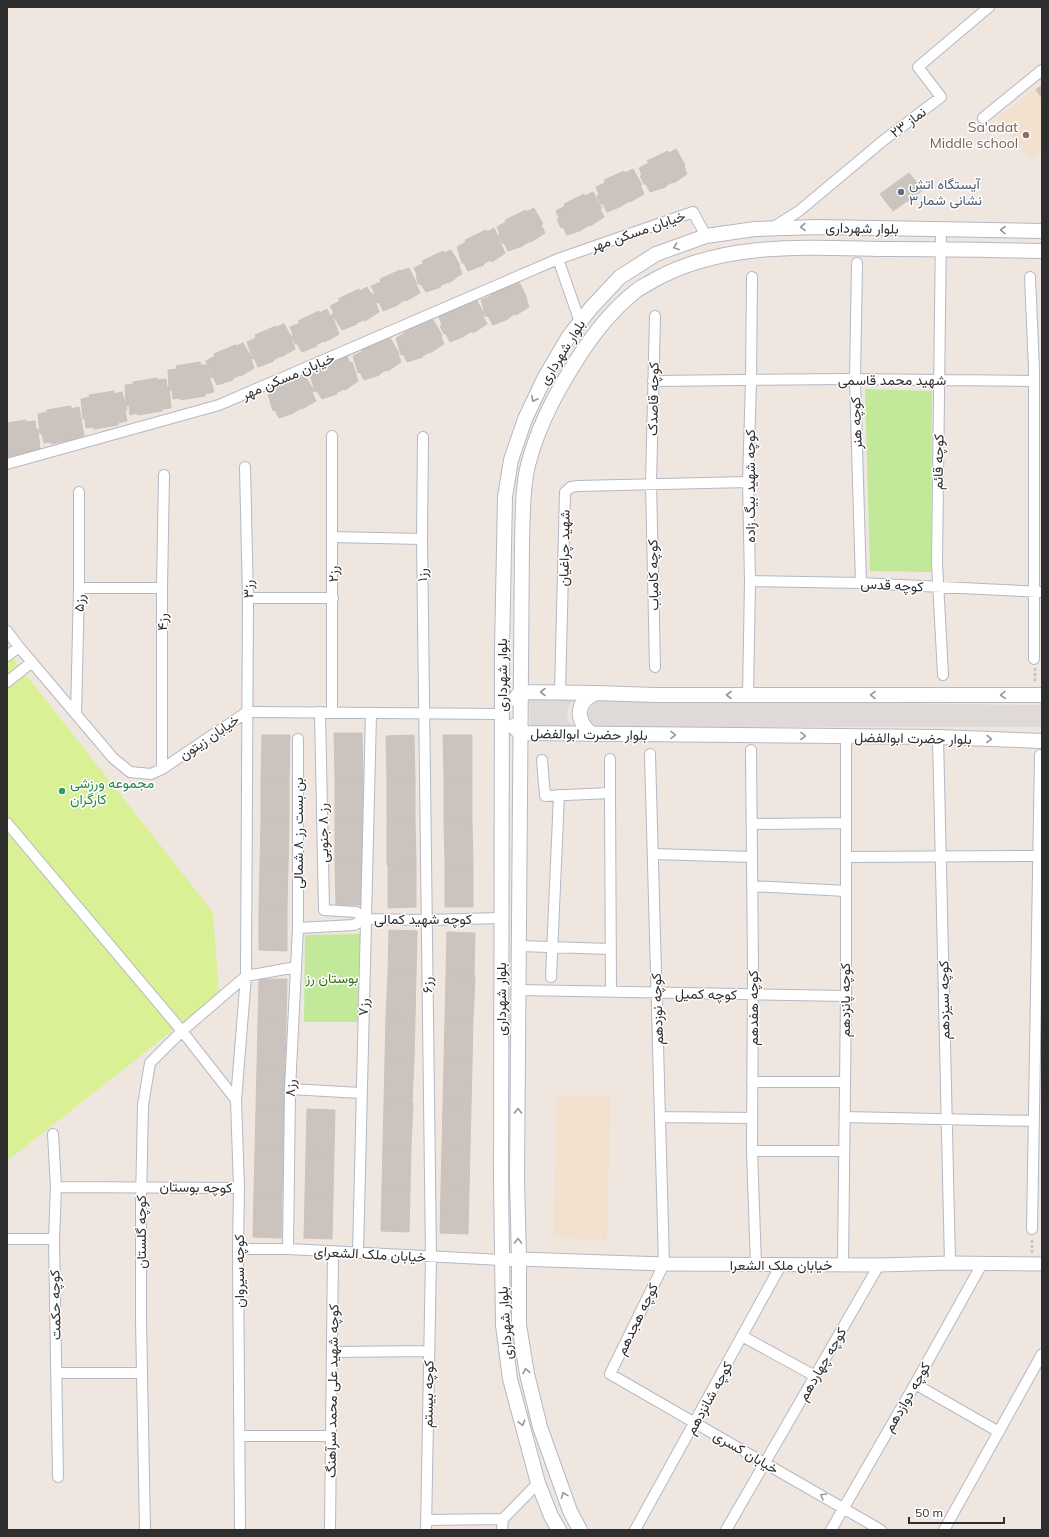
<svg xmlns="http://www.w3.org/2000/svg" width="1049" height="1537" viewBox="0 0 1049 1537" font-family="Mulish,Vazirmatn,sans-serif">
	<rect width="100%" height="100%" fill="#f0e6e0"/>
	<path fill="#f2e1cf" d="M 1042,83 L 1042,151 L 1030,160 L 997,118 Z
		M 557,1095 L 611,1096 L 607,1240 L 553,1238 Z"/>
	<path fill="#c2e999" d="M 865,389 L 932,391 L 931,572 L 870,571 Z
		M 360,934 L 358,1022 L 304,1022 L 305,935 Z"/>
	<path fill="#d9f194" d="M 7,651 L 213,912 L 219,994 L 7,1161 Z"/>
	<path fill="#dfdad7" d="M 599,699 L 1042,705 L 1042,727 L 598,727 L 591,722 L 588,714 L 589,709 L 592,705 Z
		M 529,700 L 574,700 L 569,706 L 567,712 L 569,722 L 574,726 L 530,726 Z"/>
	<path fill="#cbc4be" stroke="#ccc2b9" d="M 1042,85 L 1042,98 L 1036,90 Z
		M 676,149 L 685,165 L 684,166 L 687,174 L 674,183 L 673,182 L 665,186 L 666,187 L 650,192 L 646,184 L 644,184 L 640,176 L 642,175 L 639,168 L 649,163 L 647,161 L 668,151 L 669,153 Z
		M 633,169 L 642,185 L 640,185 L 644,194 L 630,202 L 630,201 L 622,205 L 622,206 L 607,212 L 603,204 L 601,204 L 597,196 L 599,195 L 596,187 L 605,183 L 604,180 L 624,171 L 625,173 Z
		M 909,173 L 923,190 L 893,211 L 880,194 Z
		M 593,192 L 602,208 L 600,209 L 604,217 L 590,226 L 590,225 L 582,229 L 582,230 L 567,235 L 563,227 L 561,228 L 557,219 L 559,218 L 556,211 L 565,206 L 564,204 L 584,194 L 585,196 Z
		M 534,208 L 543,224 L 541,225 L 545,233 L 531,242 L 531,241 L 523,245 L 523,246 L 508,251 L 504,243 L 502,243 L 498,235 L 500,234 L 497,227 L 506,222 L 505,220 L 526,210 L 526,212 Z
		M 494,228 L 505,253 L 492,262 L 491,260 L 483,264 L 484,265 L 468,271 L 464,263 L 462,263 L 457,247 L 466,242 L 465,240 L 486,230 L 487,232 Z
		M 451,250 L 460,265 L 459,266 L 462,274 L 455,278 L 455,279 L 448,283 L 448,282 L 440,286 L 441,287 L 426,292 L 421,284 L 419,285 L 416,276 L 417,275 L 414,268 L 424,263 L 422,261 L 443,251 L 444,253 Z
		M 409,268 L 417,284 L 416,284 L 420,293 L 406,301 L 405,300 L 398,304 L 398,305 L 383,311 L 379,302 L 377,303 L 373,295 L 375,294 L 371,286 L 381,282 L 380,279 L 400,270 L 401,271 Z
		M 519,282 L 527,298 L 526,298 L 529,307 L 516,315 L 515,314 L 508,318 L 508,319 L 493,325 L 488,316 L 486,317 L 481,300 L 491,296 L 490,293 L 510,284 L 511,285 Z
		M 367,287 L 371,294 L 372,293 L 379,312 L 365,321 L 364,320 L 356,323 L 357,324 L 342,330 L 332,314 L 334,313 L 330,306 L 340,301 L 338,299 L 359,289 L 360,291 Z
		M 476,299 L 485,315 L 483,316 L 487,324 L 473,333 L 473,331 L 465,335 L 465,336 L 450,342 L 446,334 L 444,334 L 440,326 L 442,325 L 439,317 L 448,313 L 447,311 Z
		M 327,309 L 330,316 L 332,315 L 339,334 L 325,342 L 324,341 L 316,345 L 317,346 L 302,352 L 297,344 L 295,344 L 292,336 L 293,335 L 290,327 L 300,323 L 298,321 L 319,311 L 320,313 Z
		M 433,320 L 442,335 L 441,336 L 444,344 L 430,353 L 430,352 L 422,356 L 423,357 L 407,362 L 403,354 L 401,355 L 396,338 L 405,333 L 404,331 L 425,321 L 425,323 Z
		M 284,324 L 293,340 L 292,340 L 295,349 L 281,357 L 281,356 L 273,360 L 274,361 L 258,367 L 254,358 L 253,359 L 247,342 L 256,338 L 255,335 L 276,326 L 277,327 Z
		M 390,338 L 399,353 L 398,354 L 401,362 L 388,371 L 387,370 L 379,374 L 380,375 L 364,380 L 360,372 L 358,373 L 353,356 L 363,351 L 361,349 L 382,339 L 383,341 Z
		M 243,343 L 252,358 L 251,359 L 254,368 L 241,376 L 240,375 L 232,379 L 233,380 L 217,385 L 213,377 L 211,378 L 206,361 L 215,356 L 214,354 L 235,345 L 236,346 Z
		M 347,356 L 350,363 L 352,362 L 358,381 L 345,390 L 344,389 L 336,393 L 337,394 L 322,399 L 317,391 L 315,392 L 310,375 L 320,370 L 318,368 L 339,358 L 340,360 Z
		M 200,362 L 201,365 L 206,365 L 214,392 L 205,394 L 205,396 L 180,400 L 180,398 L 173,399 L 172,390 L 169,390 L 168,370 L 177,369 L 176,366 Z
		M 305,376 L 314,391 L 312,392 L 316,401 L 302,409 L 302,408 L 294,412 L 294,413 L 279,418 L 275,410 L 273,411 L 268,394 L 277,389 L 276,387 L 297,377 L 297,379 Z
		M 157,378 L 158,380 L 166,379 L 167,387 L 169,387 L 171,408 L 162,409 L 162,411 L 138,415 L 137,413 L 130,415 L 129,405 L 126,406 L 125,385 L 134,384 L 133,382 Z
		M 114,391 L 114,394 L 122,392 L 127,410 L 125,411 L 127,421 L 118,423 L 118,425 L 94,429 L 93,427 L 86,428 L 85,419 L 83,419 L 81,399 L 90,397 L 89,395 Z
		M 71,406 L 71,409 L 79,407 L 84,436 L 75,438 L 75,439 L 51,444 L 51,442 L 44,443 L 42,434 L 40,434 L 38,414 L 47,412 L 47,410 Z
		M 26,420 L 26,422 L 35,421 L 36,429 L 38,429 L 40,450 L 31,452 L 31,453 L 7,457 L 7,423 Z
		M 334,733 L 362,733 L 363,776 L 335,776 Z
		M 262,735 L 290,735 L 289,778 L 261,778 Z
		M 414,735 L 415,778 L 387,779 L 386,736 Z
		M 443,735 L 472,735 L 472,778 L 444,778 Z
		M 335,776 L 363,776 L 363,819 L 335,819 Z
		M 261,778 L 289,778 L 289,821 L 261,821 Z
		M 415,778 L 415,821 L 387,822 L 387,779 Z
		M 444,778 L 472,778 L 472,821 L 444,821 Z
		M 335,819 L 363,819 L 363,862 L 335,862 Z
		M 261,821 L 289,821 L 288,865 L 260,864 Z
		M 415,821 L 416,864 L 387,865 L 387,822 Z
		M 444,821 L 472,821 L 473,864 L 445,864 Z
		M 335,862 L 363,862 L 364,905 L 336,905 Z
		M 260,864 L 288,865 L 287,908 L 259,907 Z
		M 416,864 L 416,907 L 388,908 L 388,865 Z
		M 445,864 L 473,864 L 473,907 L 445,907 Z
		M 259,907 L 287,908 L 287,951 L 259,950 Z
		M 389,930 L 417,931 L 416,974 L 388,973 Z
		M 447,932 L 475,933 L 474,976 L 446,975 Z
		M 388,973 L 416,974 L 415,1017 L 386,1016 Z
		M 446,975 L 475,976 L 473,1019 L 445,1018 Z
		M 259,979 L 287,979 L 286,1022 L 258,1022 Z
		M 386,1016 L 415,1017 L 414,1060 L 385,1059 Z
		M 445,1018 L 473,1019 L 472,1062 L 444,1061 Z
		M 258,1022 L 286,1022 L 285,1065 L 257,1065 Z
		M 385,1059 L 414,1060 L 412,1103 L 384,1102 Z
		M 444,1061 L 472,1062 L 471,1105 L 443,1104 Z
		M 257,1065 L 285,1065 L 284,1109 L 256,1108 Z
		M 384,1102 L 413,1103 L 411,1146 L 383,1145 Z
		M 443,1104 L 471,1105 L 470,1148 L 442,1147 Z
		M 256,1108 L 284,1108 L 283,1151 L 255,1151 Z
		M 307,1109 L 335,1110 L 334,1153 L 306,1152 Z
		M 383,1145 L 411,1146 L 410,1189 L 382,1188 Z
		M 442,1147 L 470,1148 L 469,1191 L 441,1190 Z
		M 255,1151 L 283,1151 L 282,1194 L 254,1194 Z
		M 306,1152 L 334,1153 L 333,1196 L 305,1195 Z
		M 382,1188 L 410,1189 L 409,1232 L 381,1231 Z
		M 441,1190 L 469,1191 L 468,1234 L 440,1233 Z
		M 254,1194 L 282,1194 L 281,1238 L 253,1237 Z
		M 305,1195 L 333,1196 L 332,1239 L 304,1238 Z"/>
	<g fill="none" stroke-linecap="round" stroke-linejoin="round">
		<g stroke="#b4b8c2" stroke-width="12">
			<path id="minor" d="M 983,118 L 1042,70
				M 772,228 L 799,211 L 884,140 L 941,97 L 918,67 L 989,7
				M 941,229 L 937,563 L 943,675
				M 558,259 L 693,212 L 706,236
				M 857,263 L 855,379 L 861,583
				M 1030,277 L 1034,369 L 1034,659
				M 653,381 L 845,379 L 1033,381
				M 332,436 L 332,712
				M 423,437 L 422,539 L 431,1257 L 426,1530
				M 7,464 L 219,405 L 558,259 L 580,322
				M 333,537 L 422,539
				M 750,581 L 861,583 L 1042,592
				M 79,588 L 162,588
				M 248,598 L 333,598
				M 7,631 L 19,647 L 113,758 L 130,772 L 151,774 L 162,769 L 247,712 L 502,714
				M 7,656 L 19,647
				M 655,667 L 651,483 L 655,316
				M 7,682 L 32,662
				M 560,692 L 565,492 L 571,487 L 578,486 L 748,482
				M 748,695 L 750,581 L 748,482 L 751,381 L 752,277
				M 320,712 L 324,910 L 356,912 L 365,919
				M 76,714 L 79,588 L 79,492
				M 938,737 L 950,1263
				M 751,750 L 753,969 L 752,1151 L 756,1265
				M 650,754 L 664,1264 L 610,1374 L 881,1530
				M 610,759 L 610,793
				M 542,760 L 545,796 L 610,793 L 611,992
				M 162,769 L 162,588 L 164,475
				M 7,823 L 182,1031 L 236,1100 L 239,1188 L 238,1249 L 240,1530
				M 752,824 L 846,823
				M 653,854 L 752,857
				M 846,857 L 1039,856
				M 752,886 L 846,891
				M 298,928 L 354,925 L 365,919 L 426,920 L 501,918
				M 519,946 L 610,949
				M 551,977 L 559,795
				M 519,990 L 846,996
				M 752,1082 L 845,1082
				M 290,1089 L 361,1093
				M 236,1100 L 246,976 L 248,598 L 245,467
				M 660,1117 L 752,1118
				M 845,1117 L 1034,1121
				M 53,1134 L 56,1187 L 54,1239 L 58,1477
				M 752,1151 L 844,1151
				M 56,1187 L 239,1188
				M 1032,1229 L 1040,755
				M 7,1239 L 54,1239
				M 238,1249 L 288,1249 L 502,1260
				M 288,1249 L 290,1089 L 298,928 L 298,739
				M 358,1253 L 371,713
				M 843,1264 L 846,996 L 846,736
				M 742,1336 L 815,1376
				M 332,1352 L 429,1351
				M 57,1373 L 142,1373
				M 915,1384 L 999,1432
				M 240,1436 L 331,1436
				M 426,1520 L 503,1519
				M 145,1530 L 141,1320 L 141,1202 L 143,1105 L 150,1063 L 182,1031 L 246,976 L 296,967
				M 330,1530 L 333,1251
				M 502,1530 L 503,1519 L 538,1483
				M 635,1530 L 781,1265
				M 726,1530 L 879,1265
				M 831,1530 L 915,1384 L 982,1264
				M 944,1530 L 1042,1354"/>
		</g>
		<g stroke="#b4b8c2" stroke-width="15">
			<path id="tertiary" d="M 502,1260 L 519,1259 L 664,1264 L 879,1265 L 950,1263 L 1042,1264"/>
		</g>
		<g stroke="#b4b8c2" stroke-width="16">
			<path id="secondary" d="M 515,699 L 520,692 L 596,693 L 655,695 L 1042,695
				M 513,726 L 520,733 L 938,737 L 1042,741
				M 592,734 C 575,720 575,702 596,693
				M 559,1530 L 551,1516 L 538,1483 L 510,1379 L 503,1325 L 501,1180 L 502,649 L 505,497 L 511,460 L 525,419 L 545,377 L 569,336 L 591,308 L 620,277 L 656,254 L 706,236 L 755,229 L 818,227 L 1042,231
				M 580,1530 L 570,1511 L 540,1427 L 527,1374 L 519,1325 L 519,1259 L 517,1179 L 522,541 C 523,516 522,489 528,465 C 537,430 554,396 573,366 C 590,338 610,311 636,291 C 641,287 648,284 654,280 C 726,240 812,248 891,249 C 941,249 992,250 1042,251"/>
		</g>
		<path stroke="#c4c4c4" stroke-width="2.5" stroke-dasharray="3 2" stroke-linecap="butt" d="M 1035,668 L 1035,683
			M 1032,1253 L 1032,1238"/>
		<use href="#minor" stroke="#fff" stroke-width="10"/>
		<use href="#tertiary" stroke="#fff" stroke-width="13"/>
		<use href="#secondary" stroke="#fff" stroke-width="14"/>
	</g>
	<defs><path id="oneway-chevron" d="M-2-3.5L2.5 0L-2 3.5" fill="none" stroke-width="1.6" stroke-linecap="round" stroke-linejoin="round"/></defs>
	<g stroke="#969696">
		<use href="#oneway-chevron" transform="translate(803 227) rotate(178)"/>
		<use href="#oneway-chevron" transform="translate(1003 230) rotate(-179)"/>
		<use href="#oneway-chevron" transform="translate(676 247) rotate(160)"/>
		<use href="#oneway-chevron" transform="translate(534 399) rotate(116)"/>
		<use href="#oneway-chevron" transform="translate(543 692) rotate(-180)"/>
		<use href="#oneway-chevron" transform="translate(729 695) rotate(180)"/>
		<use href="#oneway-chevron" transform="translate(873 695) rotate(-179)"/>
		<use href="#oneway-chevron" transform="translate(1003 695) rotate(179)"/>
		<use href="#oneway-chevron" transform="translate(673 735) rotate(1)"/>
		<use href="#oneway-chevron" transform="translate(803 736) rotate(1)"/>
		<use href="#oneway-chevron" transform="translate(989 739) rotate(2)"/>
		<use href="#oneway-chevron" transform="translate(518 1111) rotate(-90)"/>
		<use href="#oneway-chevron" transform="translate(518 1241) rotate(-91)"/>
		<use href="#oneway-chevron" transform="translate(526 1371) rotate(-101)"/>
		<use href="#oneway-chevron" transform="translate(522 1423) rotate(75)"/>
		<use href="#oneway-chevron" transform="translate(564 1495) rotate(-111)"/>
		<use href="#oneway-chevron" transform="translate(823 1496) rotate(-150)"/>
	</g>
	<circle fill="#8d6e63" stroke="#fff" stroke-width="1.5" cx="1026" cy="135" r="4"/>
	<circle fill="#5c6f8a" stroke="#fff" stroke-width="1.5" cx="901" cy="192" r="4"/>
	<circle fill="#2e9e5b" stroke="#fff" stroke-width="1.5" cx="62" cy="791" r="4"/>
	<g text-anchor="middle" stroke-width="3" stroke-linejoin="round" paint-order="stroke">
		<g font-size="14" fill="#2e2e2e" stroke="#fff">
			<text transform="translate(908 122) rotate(-37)" y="5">نماز ۲۳</text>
			<text transform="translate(862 228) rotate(1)" y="5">بلوار شهرداری</text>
			<text transform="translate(638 231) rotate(-19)" y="5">خیابان مسکن مهر</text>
			<text transform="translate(562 352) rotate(-58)" y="5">بلوار شهرداری</text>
			<text transform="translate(288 376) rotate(-23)" y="5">خیابان مسکن مهر</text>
			<text x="892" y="385">شهید محمد قاسمی</text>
			<text transform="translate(653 399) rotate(-89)" y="5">کوچه قاصدک</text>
			<text transform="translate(856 423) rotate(-92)" y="5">کوچه هنر</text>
			<text transform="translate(938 462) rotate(-89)" y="5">کوچه قائم</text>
			<text transform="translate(750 486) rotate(-90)" y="5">کوچه شهید بیگ زاده</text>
			<text transform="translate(564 548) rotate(-89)" y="5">شهید چراغیان</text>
			<text transform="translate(333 574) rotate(-90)" y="5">رز۲</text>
			<text transform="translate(422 575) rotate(-91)" y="5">رز۱</text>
			<text transform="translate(653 575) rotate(-91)" y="5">کوچه کامیاب</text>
			<text transform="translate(892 585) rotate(3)" y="5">کوچه قدس</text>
			<text transform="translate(248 589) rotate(-91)" y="5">رز۳</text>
			<text transform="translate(79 603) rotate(-88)" y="5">رز۵</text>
			<text transform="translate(162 622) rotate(-90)" y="5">رز۴</text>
			<text transform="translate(502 675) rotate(-90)" y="5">بلوار شهرداری</text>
			<text transform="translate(589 734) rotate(1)" y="5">بلوار حضرت ابوالفضل</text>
			<text transform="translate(209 737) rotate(-34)" y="5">خیابان زیتون</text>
			<text transform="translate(913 738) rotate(1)" y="5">بلوار حضرت ابوالفضل</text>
			<text transform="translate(298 833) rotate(-90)" y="5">بن بست رز ۸ شمالی</text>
			<text transform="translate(323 833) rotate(-91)" y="5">رز ۸ جنوبی</text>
			<text x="423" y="924">کوچه شهید کمالی</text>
			<text transform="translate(427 985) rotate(-91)" y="5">رز۶</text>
			<text transform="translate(706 994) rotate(1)" y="5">کوچه کمیل</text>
			<text transform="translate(501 999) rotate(-90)" y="5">بلوار شهرداری</text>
			<text transform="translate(845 1000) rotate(-90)" y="5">کوچه پانزدهم</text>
			<text transform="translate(944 1000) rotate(-91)" y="5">کوچه سیزدهم</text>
			<text transform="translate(363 1007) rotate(-88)" y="5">رز۷</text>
			<text transform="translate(753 1008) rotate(-90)" y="5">کوچه هفدهم</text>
			<text transform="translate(657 1009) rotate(-92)" y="5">کوچه نوزدهم</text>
			<text transform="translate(290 1088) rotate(-88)" y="5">رز۸</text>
			<text transform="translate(196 1187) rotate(1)" y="5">کوچه بوستان</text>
			<text transform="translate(141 1232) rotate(-90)" y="5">کوچه گلستان</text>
			<text transform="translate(370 1254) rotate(3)" y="5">خیابان ملک الشعرای</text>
			<text x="781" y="1270">خیابان ملک الشعرا</text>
			<text transform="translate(239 1271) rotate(-90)" y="5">کوچه سیروان</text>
			<text transform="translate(55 1305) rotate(-91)" y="5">کوچه حکمت</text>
			<text transform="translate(637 1319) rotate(-64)" y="5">کوچه هجدهم</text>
			<text transform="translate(505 1323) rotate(-94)" y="5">بلوار شهرداری</text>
			<text transform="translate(822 1364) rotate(-60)" y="5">کوچه چهاردهم</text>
			<text transform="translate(332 1391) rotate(-89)" y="5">کوچه شهید علی محمد سرآهنگ</text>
			<text transform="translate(428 1394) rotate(-89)" y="5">کوچه بیستم</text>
			<text transform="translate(907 1397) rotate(-60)" y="5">کوچه دوازدهم</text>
			<text transform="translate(709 1398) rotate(-61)" y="5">کوچه شانزدهم</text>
			<text transform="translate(746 1452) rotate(30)" y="5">خیابان کسری</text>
		</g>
		<g font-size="14" fill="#785e54" stroke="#fff" text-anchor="end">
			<text x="1018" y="132">Sa'adat<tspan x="1018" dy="16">Middle school</tspan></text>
		</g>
		<g font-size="14" fill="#4e5e75" stroke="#fff" text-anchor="start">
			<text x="909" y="189">آیستگاه اتش<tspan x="909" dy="16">نشانی شمار۳</tspan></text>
		</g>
		<g font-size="14" fill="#27864d" stroke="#fff" text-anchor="start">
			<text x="70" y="788">مجموعه ورزشی<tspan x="70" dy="16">کارگران</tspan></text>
		</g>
		<g font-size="14" fill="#387316" stroke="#fff">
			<text x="332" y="983">بوستان رز</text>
		</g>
	</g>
	<rect width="1049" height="1537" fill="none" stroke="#2e2e2e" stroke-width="16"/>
	<path d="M909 1517v6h95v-6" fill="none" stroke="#2e2e2e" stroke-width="2"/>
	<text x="915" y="1517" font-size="12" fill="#2e2e2e" stroke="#ffffff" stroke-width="3" paint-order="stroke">50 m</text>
</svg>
